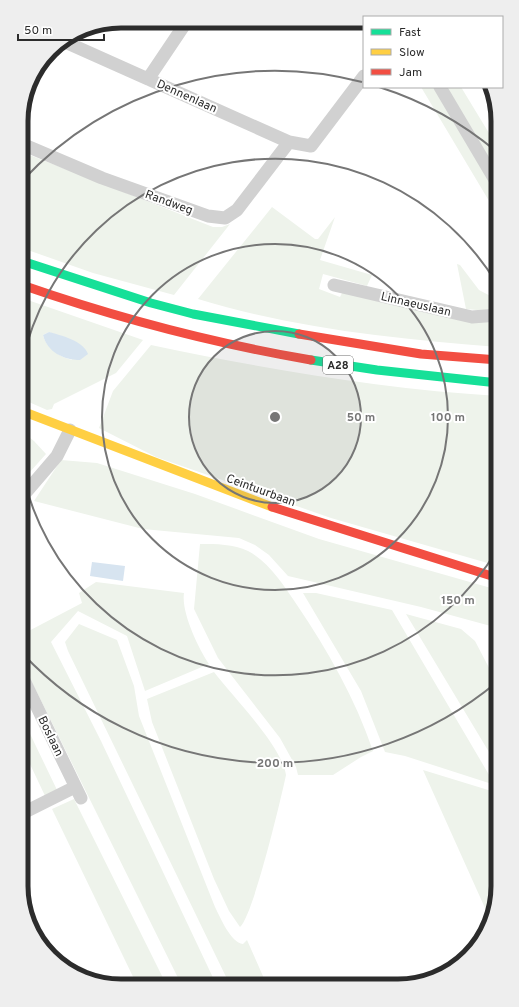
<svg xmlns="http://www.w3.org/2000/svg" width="519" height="1007" viewBox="0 0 519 1007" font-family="Overpass,sans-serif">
	<rect width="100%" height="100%" fill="#fff"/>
	<path fill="#eef3eb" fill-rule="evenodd" d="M 421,87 L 437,87 L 498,192 L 498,216 Z
		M 446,87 L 461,87 L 498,148 L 498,174 Z
		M 22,152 L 213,227 L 222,227 L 230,224 L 174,295 L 93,273 L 22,248 Z
		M 272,207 L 315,239 L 318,239 L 335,217 L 320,260 L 372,275 L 367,286 L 323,274 L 319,289 L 340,297 L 344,289 L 498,321 L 498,347 C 397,339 295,329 198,299 Z
		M 457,264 L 460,265 L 479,290 L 498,300 L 498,312 L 466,309 Z
		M 22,298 L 143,340 L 116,373 L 54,404 L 52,409 L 47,410 L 22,399 ZM 49,332 L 62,337 L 72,360 C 60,357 46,348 43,335 Z
		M 151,345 C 265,369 381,389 498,396 L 498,566 L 331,518 L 156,457 L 99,428 L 113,391 Z
		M 21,431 L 34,441 L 46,454 L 21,482 Z
		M 61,460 L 97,463 L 195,494 L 319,539 L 498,590 L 498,628 L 421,607 L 288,576 L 269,555 L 255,545 L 239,538 L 143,529 L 34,501 Z
		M 200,544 C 216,544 234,544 248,551 C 269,562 284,586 297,605 C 328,651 355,698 373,751 L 361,757 L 333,775 L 298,775 L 296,767 L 280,738 L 218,658 L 194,609 Z
		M 96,582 L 184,593 C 181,612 198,648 209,664 L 145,691 L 127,636 L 78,611 L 51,642 L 101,741 L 216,984 L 181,984 L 21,660 L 21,635 L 82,603 L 79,593 Z
		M 303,593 L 316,593 L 392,610 L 495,785 L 405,756 L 385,752 L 361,691 Z
		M 406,614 L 461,629 L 475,641 L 498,685 L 498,767 Z
		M 79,624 L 117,640 L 134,686 L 139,716 L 215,907 C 220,917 231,943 243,944 L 247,940 L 266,983 L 229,983 L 68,651 L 65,642 Z
		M 214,672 C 233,697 282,746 286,775 C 281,799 253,916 240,927 L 229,911 L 214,879 L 152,722 L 147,699 Z
		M 21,715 L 58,792 L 46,798 L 21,745 Z
		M 423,770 L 498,793 L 498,893 L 489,917 Z
		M 74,799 L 166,984 L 137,985 L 52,809 Z"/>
	<path fill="#d7e4f0" d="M 49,332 C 60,335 84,341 88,354 L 80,360 C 64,360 47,352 43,335 Z
		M 92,562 L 125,566 L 123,581 L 90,576 Z"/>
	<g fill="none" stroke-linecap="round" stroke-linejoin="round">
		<path stroke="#d1d1d1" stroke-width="13" d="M 63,41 L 289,142 L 311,146 L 364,76
			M 148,79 L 187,21
			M 440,87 L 498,185
			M 22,144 L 102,178 L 208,216 L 225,218 L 237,210 L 289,142
			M 334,285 L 472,317 L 498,315
			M 21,498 L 57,456 L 70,430
			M 21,674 L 81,798
			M 21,814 L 75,787"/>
		<path stroke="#16e098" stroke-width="9" d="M 22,261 L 151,303 L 193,314 L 299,334
			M 311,360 L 377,370 L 498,383"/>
		<path stroke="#ffcf43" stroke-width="9" d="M 22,411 L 272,507"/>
		<path stroke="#f24e42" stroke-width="9" d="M 22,285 C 117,318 212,343 311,360
			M 299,334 L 421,354 L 498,360
			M 272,507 L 498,578"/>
	</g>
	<circle cx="275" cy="417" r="86" fill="#767676" fill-opacity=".12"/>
	<g fill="none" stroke="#767676" stroke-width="2">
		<circle cx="275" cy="417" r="86"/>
		<circle cx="275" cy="417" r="173"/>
		<path d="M497 550A259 259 0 0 1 22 471M22 363A259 259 0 0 1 497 284"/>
		<path d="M497 682A346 346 0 0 1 22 653M22 181A346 346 0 0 1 362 82M379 87A346 346 0 0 1 497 152"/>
	</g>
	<g text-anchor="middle" stroke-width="4" stroke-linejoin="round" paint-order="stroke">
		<rect fill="#fff" stroke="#6b6b6b" stroke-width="1" x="323" y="356" width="30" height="18" rx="3"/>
		<g font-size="11" font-weight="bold" fill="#2c2c2c">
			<text x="338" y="369">A28</text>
		</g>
		<g font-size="12" fill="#2c2c2c" stroke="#fff">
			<text transform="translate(187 96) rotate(24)" y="4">Dennenlaan</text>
			<text transform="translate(169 202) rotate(20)" y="4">Randweg</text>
			<text transform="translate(416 304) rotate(13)" y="4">Linnaeuslaan</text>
			<text transform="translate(261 490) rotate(20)" y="4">Ceintuurbaan</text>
			<text transform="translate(51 736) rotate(64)" y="4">Boslaan</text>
		</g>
	</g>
	<path d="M0 0H519V1007H0ZM121 28H398A93 93 0 0 1 491 121V886A93 93 0 0 1 398 979H121A93 93 0 0 1 28 886V121A93 93 0 0 1 121 28Z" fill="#eee" fill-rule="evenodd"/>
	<path fill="none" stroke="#2c2c2c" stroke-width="5" d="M121 28H398A93 93 0 0 1 491 121V886A93 93 0 0 1 398 979H121A93 93 0 0 1 28 886V121A93 93 0 0 1 121 28Z"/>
	<circle cx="275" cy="417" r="6" fill="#767676" stroke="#fff" stroke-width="2"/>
	<g font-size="12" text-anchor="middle" font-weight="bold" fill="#767676" stroke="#fff" stroke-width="4" stroke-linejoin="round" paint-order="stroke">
		<text x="361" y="421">50 m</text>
		<text x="448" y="421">100 m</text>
		<text x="458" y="604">150 m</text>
		<text x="275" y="767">200 m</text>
	</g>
	<rect x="363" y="16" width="140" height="72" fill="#ffffff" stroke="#ababab"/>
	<rect x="371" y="29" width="20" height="6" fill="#16e098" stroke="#ababab"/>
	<text x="399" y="36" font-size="12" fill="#2c2c2c">Fast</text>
	<rect x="371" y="49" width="20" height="6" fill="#ffcf43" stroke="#ababab"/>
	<text x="399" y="56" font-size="12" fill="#2c2c2c">Slow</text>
	<rect x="371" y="69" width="20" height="6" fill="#f24e42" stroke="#ababab"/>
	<text x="399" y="76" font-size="12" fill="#2c2c2c">Jam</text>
	<path d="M18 34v6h86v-6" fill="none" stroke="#2c2c2c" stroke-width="2"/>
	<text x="24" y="34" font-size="12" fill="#2c2c2c" stroke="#ffffff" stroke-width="3" paint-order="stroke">50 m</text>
</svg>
